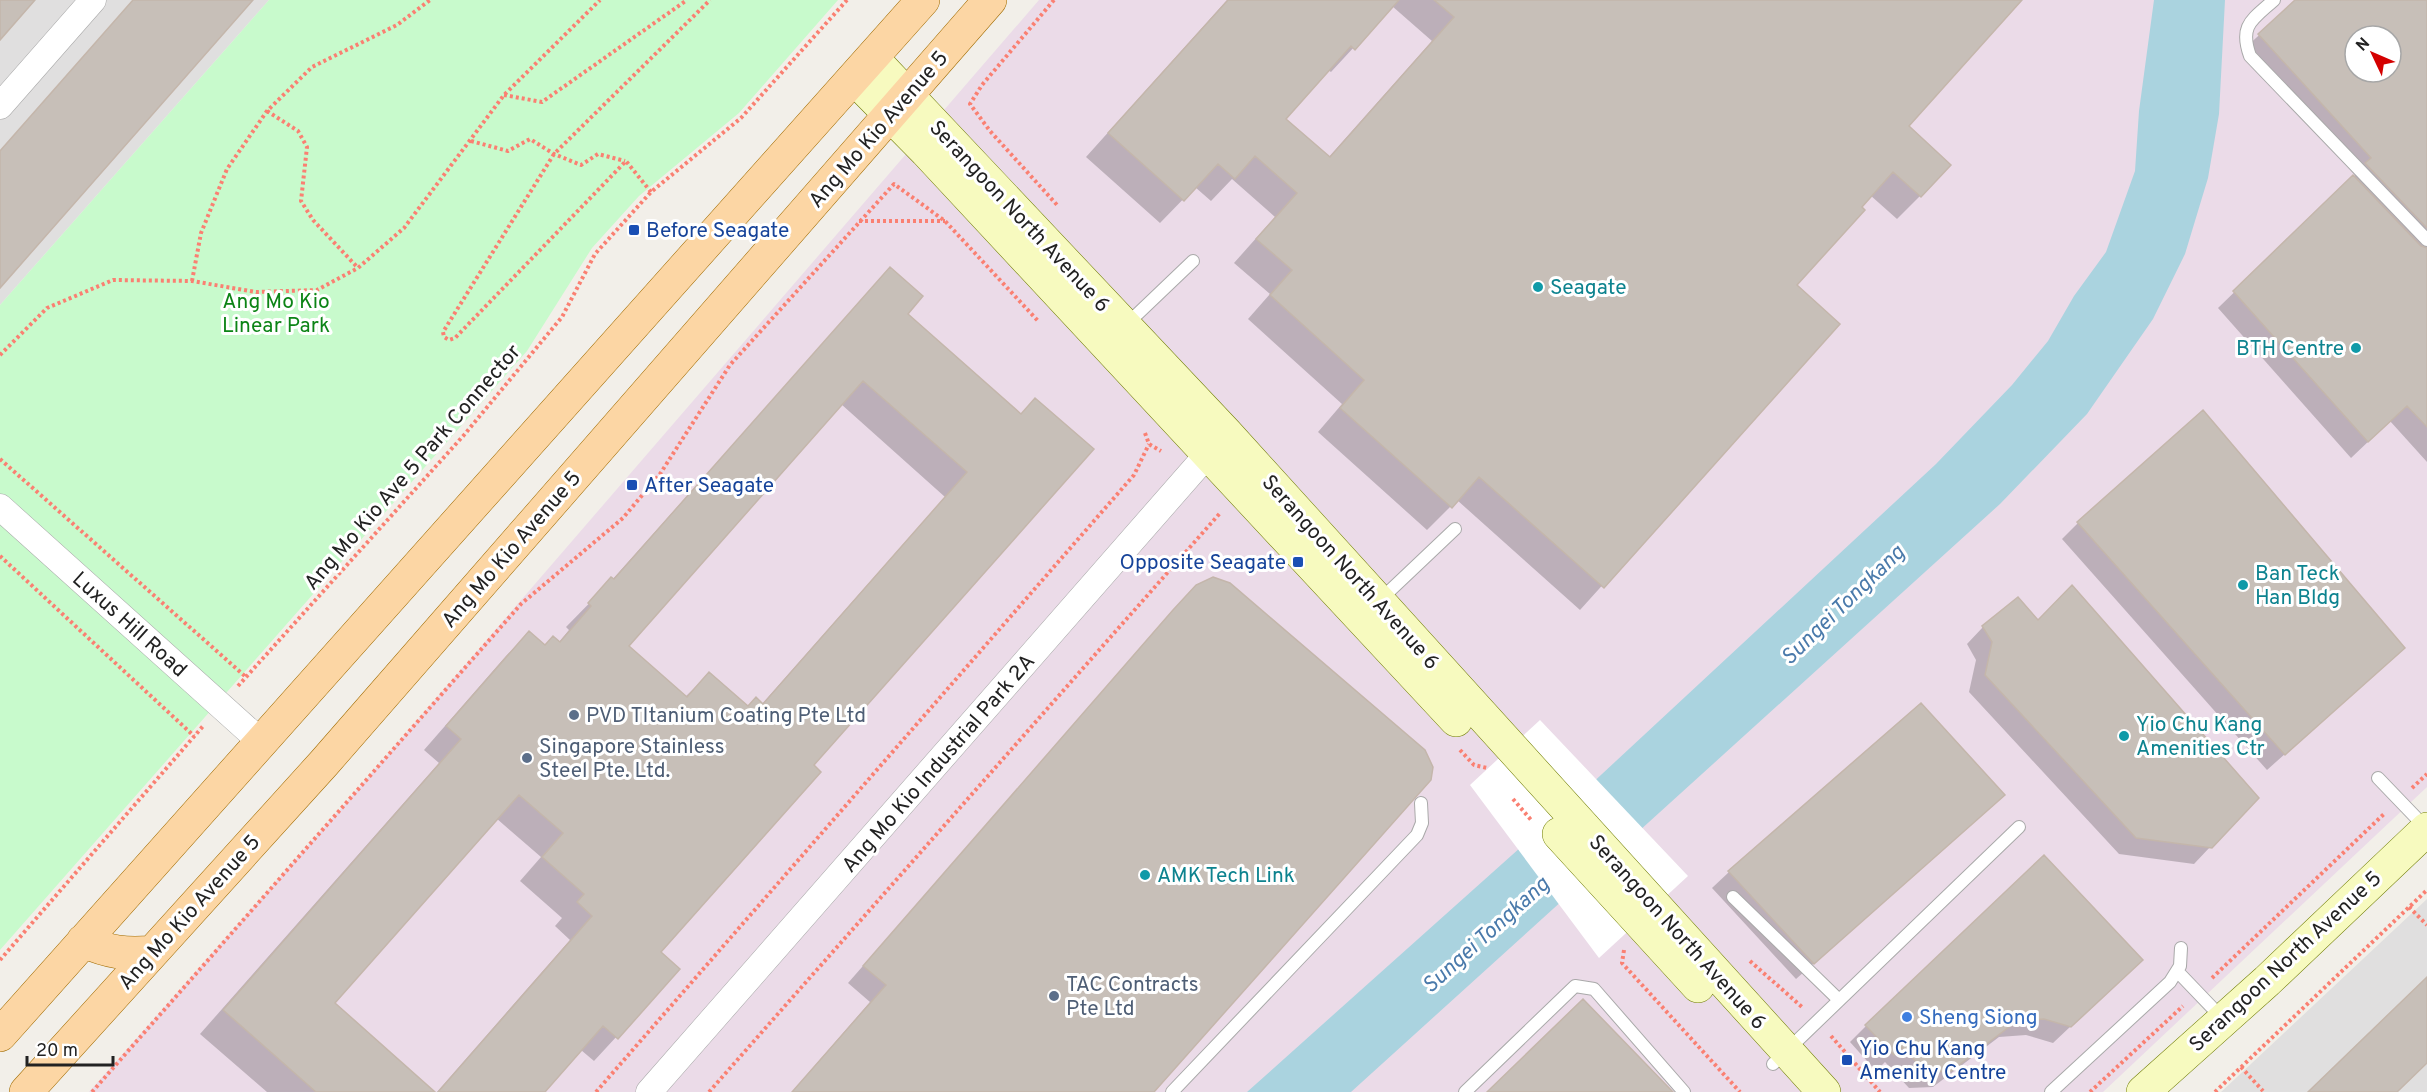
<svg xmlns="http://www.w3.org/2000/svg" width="2427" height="1092" viewBox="0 0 2427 1092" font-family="Overpass,sans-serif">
	<rect width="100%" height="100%" fill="#f2efe9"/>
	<path fill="#e0dfdf" d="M 0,0 L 269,0 L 0,305 Z
		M 2427,899 L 2427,1092 L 2221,1092 Z"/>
	<path fill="#ebdbe8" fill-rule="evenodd" d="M 1039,0 L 2427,0 L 2427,787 L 2103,1092 L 89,1092 L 346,803 ZM 2355,36 L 2391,36 L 2391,72 L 2355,72 Z"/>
	<path fill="#c8facc" d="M 269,0 L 838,0 L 739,113 L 639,196 L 592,248 L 527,351 L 0,950 L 0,305 Z"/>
	<path fill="#aad3df" d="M 2154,0 L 2225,0 L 2219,114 L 2208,178 L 2185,254 L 2153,319 L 2087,414 L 2000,504 L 1351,1092 L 1247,1092 L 1588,787 L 1936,464 L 2012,385 L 2048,341 L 2074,296 L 2106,252 L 2135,171 L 2139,111 Z"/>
	<path fill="#fff" d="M 1540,720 L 1688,876 L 1599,958 L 1470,785 Z"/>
	<path fill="#0003" fill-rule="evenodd" d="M 1227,0 L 2020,0 L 1907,126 L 1920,196 L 1897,219 L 1870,195 L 1795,285 L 1838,324 L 1580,610 L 1457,500 L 1427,530 L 1318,432 L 1342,404 L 1248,319 L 1270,294 L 1234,263 L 1275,217 L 1232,179 L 1211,201 L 1195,187 L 1160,223 L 1086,157 ZM 1392,6 L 1432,41 L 1328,158 L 1284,119 L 1328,70 L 1331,72 Z
		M 2297,0 L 2427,0 L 2427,462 L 2390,421 L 2351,458 L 2218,308 L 2355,175 L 2242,51 ZM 2355,36 L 2391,36 L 2391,72 L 2355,72 Z
		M 890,269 L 906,314 L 1020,415 L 1035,400 L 812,765 L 659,953 L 678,970 L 594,1061 L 581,1050 L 543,1092 L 437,1092 L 570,940 L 555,926 L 562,918 L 520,881 L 541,857 L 496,818 L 333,1004 L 433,1092 L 267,1092 L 200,1034 L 439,763 L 424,750 L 506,656 L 529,633 L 545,647 L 559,642 L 569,630 L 566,627 L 612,580 ZM 841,404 L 945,497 L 762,704 L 747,708 L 709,674 L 685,697 L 627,646 Z
		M 2078,523 L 2403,648 L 2267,770 L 2062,539 Z
		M 1222,580 L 1152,1092 L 792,1092 L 870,1002 L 848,983 L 1180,604 L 1204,581 Z
		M 1983,627 L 2211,846 L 2194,864 L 2119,854 L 1969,692 L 1976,660 L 1967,644 Z
		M 1986,811 L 1796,979 L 1712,888 L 1729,872 Z
		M 2124,976 L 2053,1043 L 2026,1035 L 1999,1037 L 1933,1087 L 1909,1088 L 1885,1062 L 1876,1071 L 1850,1042 L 1866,1026 Z"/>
	<path fill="#c7bfb8" stroke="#c4b6ab" stroke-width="1.5" fill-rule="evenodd" d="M 0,0 L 35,0 L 0,40 Z
		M 133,0 L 253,0 L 0,288 L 0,151 Z
		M 1228,0 L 1399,0 L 1355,50 L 1351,46 L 1286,119 L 1330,157 L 1454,17 L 1434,0 L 2022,0 L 1909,126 L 1951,165 L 1921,197 L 1893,172 L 1862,207 L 1865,210 L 1797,285 L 1840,324 L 1604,588 L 1479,477 L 1452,508 L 1340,408 L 1364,380 L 1270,295 L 1292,270 L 1256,239 L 1297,193 L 1255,156 L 1235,179 L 1218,164 L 1184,201 L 1108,133 Z
		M 2295,0 L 2427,0 L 2427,228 L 2365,163 L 2371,158 L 2258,34 ZM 2355,36 L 2391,36 L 2391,72 L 2355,72 Z
		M 2353,175 L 2421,246 L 2427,248 L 2427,427 L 2407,406 L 2368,442 L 2233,291 Z
		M 890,267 L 923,296 L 908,314 L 1021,414 L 1035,398 L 1094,449 L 814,765 L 821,772 L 661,952 L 680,969 L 618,1039 L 603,1026 L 545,1092 L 438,1092 L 592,916 L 577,902 L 584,894 L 542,857 L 563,833 L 519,795 L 335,1003 L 435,1092 L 316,1092 L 223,1010 L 461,739 L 446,726 L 529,631 L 545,645 L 553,636 L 560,642 L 591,606 L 588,603 L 611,577 L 614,579 ZM 863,381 L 967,472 L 763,704 L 756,697 L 748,706 L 709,672 L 687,697 L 629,646 Z
		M 2203,410 L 2405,648 L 2285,755 L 2077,522 Z
		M 1213,577 L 1230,583 L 1425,750 L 1433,767 L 1431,780 L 1154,1092 L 792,1092 L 886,985 L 863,966 L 1173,610 L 1196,585 Z
		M 2072,585 L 2259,798 L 2212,848 L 2136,838 L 1985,675 L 1992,642 L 1982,626 L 2018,597 L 2038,620 Z
		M 1921,703 L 2005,795 L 1814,964 L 1728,871 Z
		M 2044,855 L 2143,960 L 2071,1027 L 2044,1019 L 2017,1021 L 1951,1071 L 1926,1072 L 1902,1047 L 1894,1055 L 1865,1025 Z
		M 2427,977 L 2427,1063 L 2397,1092 L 2308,1092 Z
		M 1583,999 L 1673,1092 L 1487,1092 Z"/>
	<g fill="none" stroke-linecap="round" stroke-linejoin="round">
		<g stroke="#a9a9a9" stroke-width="14">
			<path id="lane" d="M 2274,0 C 2252,20 2239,25 2250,56 L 2427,240
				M 1127,324 L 1193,261
				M 1379,601 L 1455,529
				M 2378,778 L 2427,829
				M 1733,897 L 1839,1000
				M 2177,971 L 2223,1019
				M 1773,1064 L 2019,827
				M 1172,1092 L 1417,835 L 1422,823 L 1421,803
				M 1465,1092 L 1575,986 L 1594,989 L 1684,1092
				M 2051,1092 L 2170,982 L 2180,966 L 2181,948"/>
		</g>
		<g stroke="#a9a9a9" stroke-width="27">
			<path id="street" d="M 0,106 L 93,0
				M 0,507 L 260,741
				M 649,1092 L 1220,440"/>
		</g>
		<g stroke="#707d05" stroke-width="34">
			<path id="secondary" d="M 872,58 L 1226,433 L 1824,1092
				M 854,78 L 926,151 L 1456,720
				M 1559,834 L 1698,986
				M 2143,1092 L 2267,981 L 2427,829"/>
		</g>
		<g stroke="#a06b00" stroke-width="34">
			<path id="primary" d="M 83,941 C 108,952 126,955 153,952
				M 0,1035 L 923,0
				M 26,1092 L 324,763 L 990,0"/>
		</g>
		<path stroke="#fa8072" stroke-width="4" stroke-dasharray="3 3" stroke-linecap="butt" d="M 1054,0 L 982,85 L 970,104 L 990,131 L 1058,206
			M 504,95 L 542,102 L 687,0
			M 267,111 L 298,131 L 307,147 L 301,201 L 313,220 L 358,268
			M 471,141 L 508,151 L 530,139 L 554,154 L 581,165 L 598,154 L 625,161
			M 651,192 L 626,161 L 455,338 L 449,340 L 444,337 L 443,332 L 554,154 L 710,0
			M 859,221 L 945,221
			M 192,281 L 201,233 L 227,169 L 267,111 L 312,67 L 397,25 L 430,0
			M 0,355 L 47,308 L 113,280 L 192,281 L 256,292 L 317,290 L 358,268 L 404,228 L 504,95 L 600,0
			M 1145,433 L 1149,444 L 1161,451
			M 0,459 L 246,677
			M 0,556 L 194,736
			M 238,686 L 464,435 L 562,317 L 595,254 L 651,192 L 741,118 L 847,0
			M 1460,750 L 1474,765 L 1487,768
			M 2412,788 L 2427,774
			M 1513,799 L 1532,821
			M 2409,907 L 2427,925
			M 1624,950 L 1622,963 L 1740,1092
			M 0,960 L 204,725
			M 1750,961 L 1802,1007
			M 2212,978 L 2385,813
			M 1831,1036 L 1880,1092
			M 2241,1067 L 2263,1091
			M 92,1092 L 521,604 L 623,518 L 660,474 L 730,365 L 894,184 L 945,221 L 1039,322
			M 596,1092 L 1134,475 L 1149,444
			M 709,1092 L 1221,512
			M 2090,1092 L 2183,1006
			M 2215,1092 L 2427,890"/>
		<use href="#lane" stroke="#fff" stroke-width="12"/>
		<use href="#street" stroke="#fff" stroke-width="26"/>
		<use href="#secondary" stroke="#f7fabf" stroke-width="33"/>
		<use href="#primary" stroke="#fcd6a4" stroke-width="33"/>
	</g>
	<g fill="#1a4fb4" stroke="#fff" stroke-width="2">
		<rect x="628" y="224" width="12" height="12" rx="3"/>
		<rect x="626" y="479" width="12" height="12" rx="3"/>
		<rect x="1292" y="556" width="12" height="12" rx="3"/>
		<rect x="1841" y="1054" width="12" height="12" rx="3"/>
	</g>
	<g fill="#0f9aa8" stroke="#fff" stroke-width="2">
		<circle cx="1538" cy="287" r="6"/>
		<circle cx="2356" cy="348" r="6"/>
		<circle cx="2243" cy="585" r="6"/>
		<circle cx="2124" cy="736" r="6"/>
		<circle cx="1145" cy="875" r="6"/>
	</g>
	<g fill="#5c6f8a" stroke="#fff" stroke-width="2">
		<circle cx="574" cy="715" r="6"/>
		<circle cx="527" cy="758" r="6"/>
		<circle cx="1054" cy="996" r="6"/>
	</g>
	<circle fill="#3f7fe0" stroke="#fff" stroke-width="2" cx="1907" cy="1017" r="6"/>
	<g text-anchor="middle" stroke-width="6" stroke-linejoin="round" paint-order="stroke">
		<g font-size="21" fill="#222" stroke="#fff">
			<text transform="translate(878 129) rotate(-49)" y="7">Ang Mo Kio Avenue 5</text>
			<text transform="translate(1020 216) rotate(47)" y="7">Serangoon North Avenue 6</text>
			<text transform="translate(412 467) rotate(-49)" y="7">Ang Mo Kio Ave 5 Park Connector</text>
			<text transform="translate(511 549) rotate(-49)" y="7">Ang Mo Kio Avenue 5</text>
			<text transform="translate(1351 572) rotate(48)" y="7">Serangoon North Avenue 6</text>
			<text transform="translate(130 624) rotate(42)" y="7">Luxus Hill Road</text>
			<text transform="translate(938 763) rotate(-49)" y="7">Ang Mo Kio Industrial Park 2A</text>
			<text transform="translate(189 912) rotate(-48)" y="7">Ang Mo Kio Avenue 5</text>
			<text transform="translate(1678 932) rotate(48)" y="7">Serangoon North Avenue 6</text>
			<text transform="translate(2285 961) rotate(-43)" y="7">Serangoon North Avenue 5</text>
		</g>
		<g font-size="21" fill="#164399" stroke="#fff" text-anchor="start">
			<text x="646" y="237">Before Seagate</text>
			<text x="644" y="492">After Seagate</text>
			<text x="1286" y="569" text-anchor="end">Opposite Seagate</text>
			<text x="1859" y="1055">Yio Chu Kang<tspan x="1859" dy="24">Amenity Centre</tspan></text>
		</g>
		<g font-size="21" fill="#0d838f" stroke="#fff" text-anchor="start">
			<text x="1550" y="294">Seagate</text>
			<text x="2344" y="355" text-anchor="end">BTH Centre</text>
			<text x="2255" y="580">Ban Teck<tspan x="2255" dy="24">Han Bldg</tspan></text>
			<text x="2136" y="731">Yio Chu Kang<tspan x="2136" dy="24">Amenities Ctr</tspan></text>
			<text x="1157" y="882">AMK Tech Link</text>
		</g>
		<g font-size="21" fill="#0c8416" stroke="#fff">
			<text x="276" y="308">Ang Mo Kio<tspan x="276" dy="24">Linear Park</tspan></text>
		</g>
		<g font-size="21" fill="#4e5e75" stroke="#fff" text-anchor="start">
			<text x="586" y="722">PVD TItanium Coating Pte Ltd</text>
			<text x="539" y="753">Singapore Stainless<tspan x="539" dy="24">Steel Pte. Ltd.</tspan></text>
			<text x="1066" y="991">TAC Contracts<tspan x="1066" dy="24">Pte Ltd</tspan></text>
		</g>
		<g font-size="21" fill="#366cbe" stroke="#fff" text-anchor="start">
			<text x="1919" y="1024">Sheng Siong</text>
		</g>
		<g font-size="22" font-style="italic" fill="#4a7aab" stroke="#fff">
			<text transform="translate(1842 604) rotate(-44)" y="8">Sungei Tongkang</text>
			<text transform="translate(1485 934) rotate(-42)" y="8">Sungei Tongkang</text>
		</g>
	</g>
	<g transform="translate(2373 54) rotate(314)"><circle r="28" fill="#ffffff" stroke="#a7a7a7" stroke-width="1.5"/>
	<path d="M0-4.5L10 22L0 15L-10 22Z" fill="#d40000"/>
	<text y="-9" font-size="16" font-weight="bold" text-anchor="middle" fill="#222222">N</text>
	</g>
	<path d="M27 1056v9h86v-9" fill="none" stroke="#222222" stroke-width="3"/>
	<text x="36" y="1056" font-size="18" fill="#222222" stroke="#ffffff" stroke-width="4.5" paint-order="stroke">20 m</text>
</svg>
